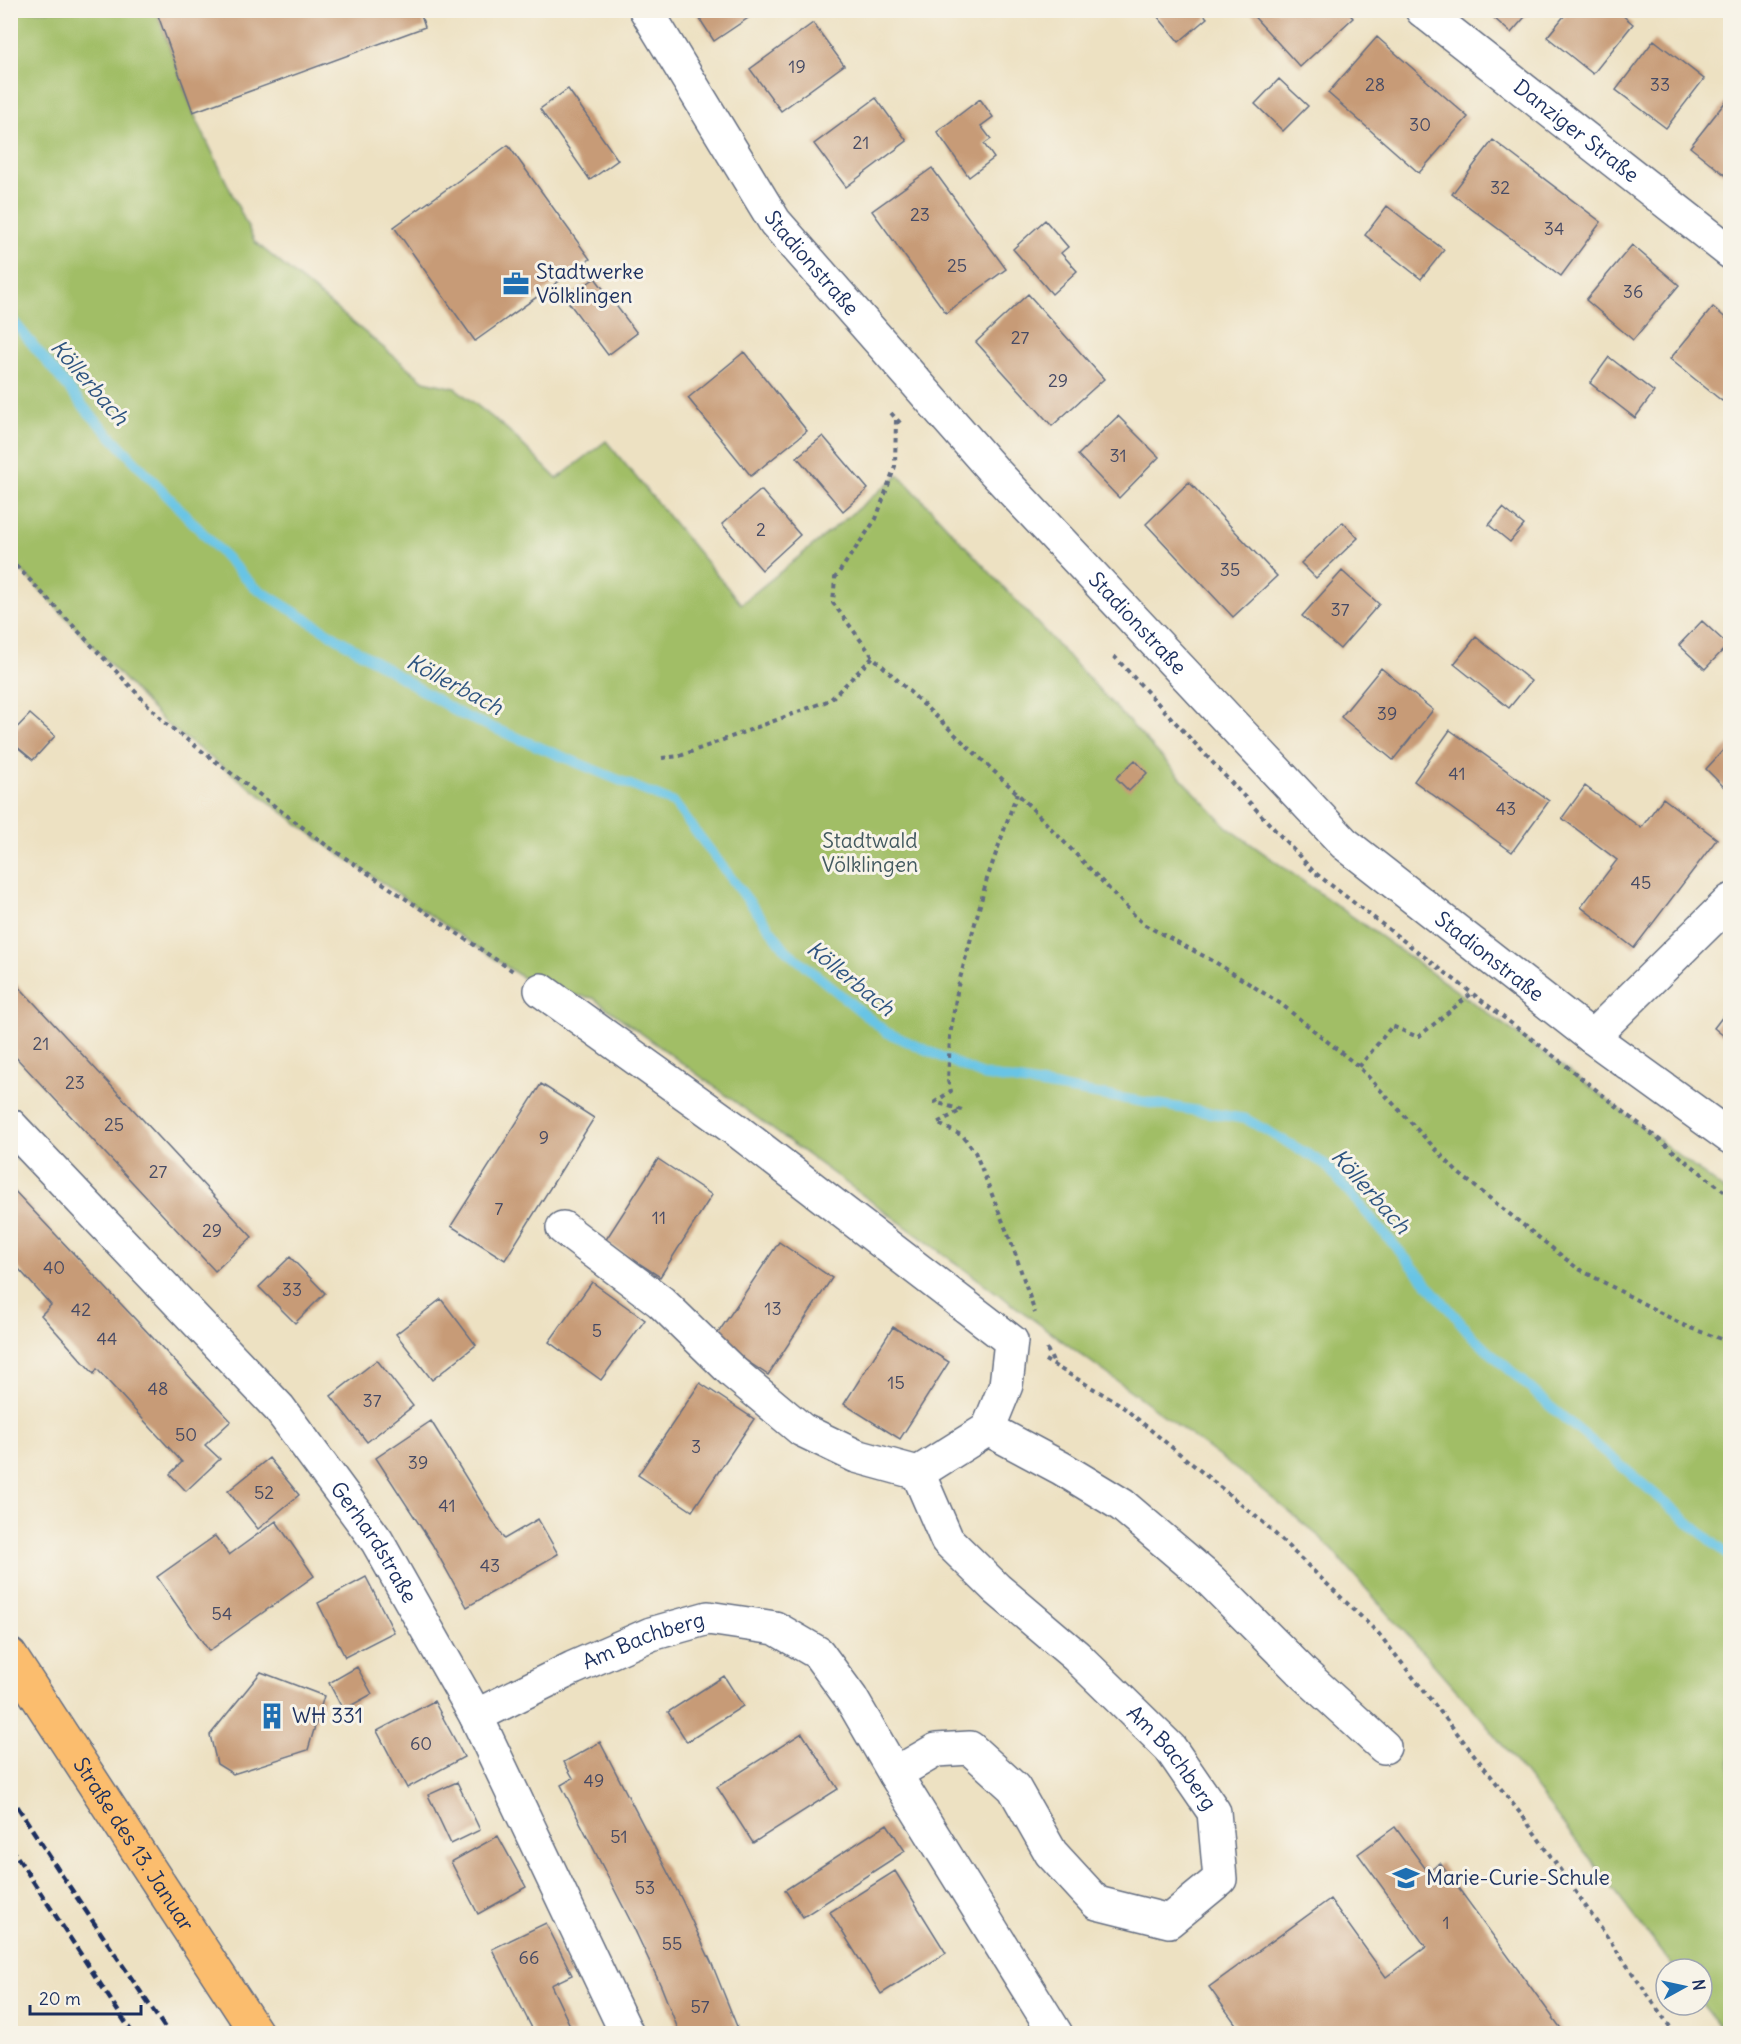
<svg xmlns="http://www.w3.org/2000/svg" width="1741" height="2044" viewBox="0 0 1741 2044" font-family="Delius,sans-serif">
	<rect width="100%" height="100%" fill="#f7f3e8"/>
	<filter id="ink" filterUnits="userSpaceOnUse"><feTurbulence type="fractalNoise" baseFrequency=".0167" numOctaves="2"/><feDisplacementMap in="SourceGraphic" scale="12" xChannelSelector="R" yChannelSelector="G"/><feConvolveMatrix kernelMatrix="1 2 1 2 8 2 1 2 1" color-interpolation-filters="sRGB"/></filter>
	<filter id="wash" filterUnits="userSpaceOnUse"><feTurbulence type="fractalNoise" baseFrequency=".008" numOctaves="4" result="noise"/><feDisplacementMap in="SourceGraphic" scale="24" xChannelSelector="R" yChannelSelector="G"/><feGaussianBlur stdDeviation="1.35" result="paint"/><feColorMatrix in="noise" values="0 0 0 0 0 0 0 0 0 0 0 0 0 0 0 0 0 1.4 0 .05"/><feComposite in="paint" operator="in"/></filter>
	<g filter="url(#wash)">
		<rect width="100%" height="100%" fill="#ede1c2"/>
		<path fill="#a1be66" stroke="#5e7662" stroke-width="1.5" d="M 11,11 L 156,11 L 193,112 L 255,242 L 424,381 L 455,388 L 508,430 L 557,479 L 606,441 L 741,604 L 899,475 L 1227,827 L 1580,1079 L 1730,1195 L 1730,2033 L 1725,2033 L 1702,2004 L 1702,1969 L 1675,1969 L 1483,1720 L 1321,1538 L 1245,1476 L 1135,1394 L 593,998 L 541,990 L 326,845 L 165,723 L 11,559 Z"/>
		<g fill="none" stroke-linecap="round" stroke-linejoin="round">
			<path stroke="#67c4e5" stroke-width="10" d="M 10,317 L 88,412 L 254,587 L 462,715 L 674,803 L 786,950 L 886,1032 L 982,1075 L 1246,1119 L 1325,1164 L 1472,1336 L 1551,1407 L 1730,1557"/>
		</g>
		<g id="blocks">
			<path fill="#c79b77" d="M 156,10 L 419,10 L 425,27 L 193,112 Z
				M 694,10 L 760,10 L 714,41 Z
				M 1152,10 L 1200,10 L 1207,18 L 1179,42 Z
				M 1248,10 L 1346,10 L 1353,18 L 1300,67 Z
				M 1485,10 L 1531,10 L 1511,33 Z
				M 1569,10 L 1616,10 L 1633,24 L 1593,74 L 1547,37 Z
				M 813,23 L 844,65 L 781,111 L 750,69 Z
				M 1377,37 L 1468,117 L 1419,173 L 1328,93 Z
				M 1654,40 L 1704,79 L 1666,128 L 1616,90 Z
				M 1279,79 L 1308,106 L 1283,131 L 1255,104 Z
				M 568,89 L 618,160 L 590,180 L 540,109 Z
				M 1730,96 L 1730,179 L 1690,147 Z
				M 876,98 L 907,141 L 846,187 L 814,144 Z
				M 980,99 L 993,117 L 981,126 L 991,139 L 984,144 L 994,158 L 969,177 L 937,132 Z
				M 1493,140 L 1601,222 L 1561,276 L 1452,194 Z
				M 508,145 L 590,259 L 475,341 L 394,227 Z
				M 932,168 L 1006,269 L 946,313 L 872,211 Z
				M 1387,206 L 1444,250 L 1421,279 L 1365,235 Z
				M 1045,220 L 1068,247 L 1061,253 L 1077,271 L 1052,294 L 1013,249 Z
				M 1632,245 L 1679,285 L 1633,340 L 1586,300 Z
				M 595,278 L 637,333 L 608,355 L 566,299 Z
				M 1028,294 L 1104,379 L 1052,426 L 976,342 Z
				M 1713,307 L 1730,322 L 1730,391 L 1722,401 L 1670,359 Z
				M 744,352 L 807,431 L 751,476 L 688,398 Z
				M 1609,357 L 1654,392 L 1635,418 L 1590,383 Z
				M 1118,416 L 1159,457 L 1119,498 L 1078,455 Z
				M 823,436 L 868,489 L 843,511 L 797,457 Z
				M 1189,482 L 1277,576 L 1233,617 L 1146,524 Z
				M 761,490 L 800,535 L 762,570 L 722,524 Z
				M 1503,508 L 1524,525 L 1510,542 L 1489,525 Z
				M 1343,522 L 1358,538 L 1316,578 L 1301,563 Z
				M 1342,571 L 1379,604 L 1340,649 L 1302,616 Z
				M 1702,621 L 1728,645 L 1705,669 L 1679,645 Z
				M 1476,637 L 1531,681 L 1509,708 L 1454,664 Z
				M 1381,668 L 1433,710 L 1393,760 L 1341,717 Z
				M 30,714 L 55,736 L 33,760 L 10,741 L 10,735 Z
				M 1450,730 L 1549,801 L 1512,852 L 1414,781 Z
				M 1730,743 L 1730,793 L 1706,769 Z
				M 1135,760 L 1147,773 L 1129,791 L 1116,778 Z
				M 1585,786 L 1641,828 L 1663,798 L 1717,839 L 1634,948 L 1581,907 L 1617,860 L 1562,818 Z
				M 10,977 L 252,1237 L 215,1271 L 10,1051 Z
				M 1730,1007 L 1730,1041 L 1714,1028 Z
				M 541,1084 L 594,1118 L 505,1260 L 451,1226 Z
				M 658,1159 L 712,1195 L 660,1277 L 605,1241 Z
				M 10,1186 L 231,1421 L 205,1445 L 220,1459 L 186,1491 L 170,1474 L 182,1462 L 97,1369 L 94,1374 L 41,1315 L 51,1305 L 10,1259 Z
				M 779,1242 L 832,1278 L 768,1375 L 714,1339 Z
				M 290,1257 L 325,1293 L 295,1323 L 259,1287 Z
				M 592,1282 L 645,1320 L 601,1380 L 549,1342 Z
				M 441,1299 L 476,1345 L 432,1380 L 396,1334 Z
				M 893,1327 L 949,1362 L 900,1439 L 844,1404 Z
				M 377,1360 L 413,1406 L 367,1442 L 331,1396 Z
				M 700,1383 L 754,1419 L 692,1511 L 638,1475 Z
				M 431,1421 L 504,1539 L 538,1519 L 558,1554 L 467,1607 L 432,1544 L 376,1458 Z
				M 269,1458 L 299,1495 L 258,1529 L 228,1491 Z
				M 276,1521 L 314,1576 L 209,1651 L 157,1577 L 215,1536 L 229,1555 Z
				M 366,1577 L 394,1632 L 345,1657 L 318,1603 Z
				M 357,1667 L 372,1694 L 343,1710 L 329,1683 Z
				M 261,1672 L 324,1696 L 308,1750 L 233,1774 L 217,1764 L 210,1735 Z
				M 724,1676 L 743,1706 L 687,1742 L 668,1712 Z
				M 434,1701 L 464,1757 L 407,1788 L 377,1731 Z
				M 802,1733 L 838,1789 L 753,1843 L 717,1787 Z
				M 600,1742 L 682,1900 L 712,1964 L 740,2034 L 680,2034 L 661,1986 L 632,1924 L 561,1785 L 573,1778 L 564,1762 Z
				M 457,1782 L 480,1830 L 451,1844 L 428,1795 Z
				M 887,1824 L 905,1851 L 803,1917 L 785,1890 Z
				M 1395,1827 L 1428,1872 L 1440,1863 L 1565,2034 L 1243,2034 L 1209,1987 L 1330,1899 L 1386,1977 L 1426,1947 L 1358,1854 Z
				M 498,1836 L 526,1887 L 478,1914 L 451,1862 Z
				M 895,1871 L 946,1953 L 881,1994 L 830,1912 Z
				M 546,1923 L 572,1975 L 551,1985 L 574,2034 L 535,2034 L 492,1949 Z"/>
		</g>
	</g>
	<g filter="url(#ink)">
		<use href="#blocks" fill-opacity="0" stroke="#646d81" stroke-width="1.5"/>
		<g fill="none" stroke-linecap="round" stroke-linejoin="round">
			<g stroke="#646d81" stroke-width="36">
				<g id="minor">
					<path id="s1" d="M 646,10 L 775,222 L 993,470 L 1344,843 L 1592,1037 L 1730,1137"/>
					<path id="s2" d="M 1422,10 L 1730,252"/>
					<path id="s3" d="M 541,990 L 739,1132 L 1011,1341 L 1006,1385 L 988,1429 L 918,1473 L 947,1540 L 997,1589 L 1076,1656 L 1170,1748 L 1214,1812 L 1220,1879 L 1169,1921 L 1097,1903 L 1051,1853 L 1014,1788 L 970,1748 L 936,1750 L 895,1774"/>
					<path d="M 1592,1037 L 1730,901"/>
					<path id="s4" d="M 10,1125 L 279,1408 L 377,1541 L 476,1716 L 627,2034"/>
					<path d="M 563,1228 L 661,1302 L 734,1373 L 802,1430 L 856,1456 L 918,1473"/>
					<path d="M 988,1429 L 1061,1468 L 1122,1505 L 1210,1580 L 1303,1673 L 1384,1747"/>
					<path id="s5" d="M 476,1716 L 573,1668 L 651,1634 L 708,1618 L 775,1628 L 818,1653 L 851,1698 L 895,1774 L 1056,2034"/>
				</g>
			</g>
			<g stroke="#646d81" stroke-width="36">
				<g id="major">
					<path id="s6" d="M 10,1655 L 257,2034"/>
				</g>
			</g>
			<path stroke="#646d81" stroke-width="4" stroke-dasharray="4.5 4.5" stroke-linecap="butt" d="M 891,413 L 902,425
				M 896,420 L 895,466 L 876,519 L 835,578 L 833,603 L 873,657 L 1017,793 L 1143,924 L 1215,962 L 1281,1004 L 1359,1067 L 1457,1172 L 1577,1268 L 1687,1327 L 1730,1342
				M 10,559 L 165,723 L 326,845 L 513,971
				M 1114,656 L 1314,872 L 1546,1050 L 1730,1196
				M 662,758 L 680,756 L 830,700 L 873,657
				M 1017,793 L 987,879 L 958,986 L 950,1036 L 948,1081 L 951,1091 L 935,1102 L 962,1110 L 937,1123 L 963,1136 L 975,1152 L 1013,1247 L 1035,1313
				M 1359,1067 L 1392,1026 L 1418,1037 L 1471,994
				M 1047,1349 L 1054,1364
				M 1045,1360 L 1118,1403 L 1265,1524 L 1379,1634 L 1524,1818 L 1675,2034"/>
			<use href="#minor" stroke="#fff" stroke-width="33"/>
			<use href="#major" stroke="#fbbd6e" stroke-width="33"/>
			<path stroke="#1b2f5e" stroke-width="4.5" stroke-dasharray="9 4.5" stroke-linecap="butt" d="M 10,1795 L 61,1874 L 169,2034
				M 10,1846 L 133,2034"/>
		</g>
	</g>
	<defs>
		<g id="office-bare" transform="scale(2.07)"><path d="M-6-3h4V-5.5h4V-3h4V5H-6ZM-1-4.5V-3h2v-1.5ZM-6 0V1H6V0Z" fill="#1f6fb2" stroke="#f7f3e8" stroke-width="2.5" paint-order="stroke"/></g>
		<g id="building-bare" transform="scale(2.07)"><path d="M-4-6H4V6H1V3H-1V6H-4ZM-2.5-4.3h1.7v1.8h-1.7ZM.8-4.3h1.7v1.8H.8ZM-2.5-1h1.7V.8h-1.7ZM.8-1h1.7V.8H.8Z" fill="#1f6fb2" stroke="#f7f3e8" stroke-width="2.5" paint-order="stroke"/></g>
		<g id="school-bare" transform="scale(2.07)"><path d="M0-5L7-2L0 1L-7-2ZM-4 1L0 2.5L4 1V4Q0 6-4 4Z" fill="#1f6fb2" stroke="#f7f3e8" stroke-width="2.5" paint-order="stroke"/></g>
	</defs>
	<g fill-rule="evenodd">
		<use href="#office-bare" x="516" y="284"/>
		<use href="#building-bare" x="272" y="1716"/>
		<use href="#school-bare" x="1406" y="1878"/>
	</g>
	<g text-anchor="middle" stroke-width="6" stroke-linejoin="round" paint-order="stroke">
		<g font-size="18" fill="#464a64">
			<text x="797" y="73">19</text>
			<text x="1375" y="91">28</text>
			<text x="1660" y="91">33</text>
			<text x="1420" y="131">30</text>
			<text x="861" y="149">21</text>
			<text x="1500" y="194">32</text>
			<text x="920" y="221">23</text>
			<text x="1554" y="235">34</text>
			<text x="957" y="272">25</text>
			<text x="1633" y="298">36</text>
			<text x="1020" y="344">27</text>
			<text x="1058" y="387">29</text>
			<text x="1118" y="462">31</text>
			<text x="761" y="536">2</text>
			<text x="1230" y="576">35</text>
			<text x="1340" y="616">37</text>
			<text x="1387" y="720">39</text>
			<text x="1457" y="780">41</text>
			<text x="1506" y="815">43</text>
			<text x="1641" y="889">45</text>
			<text x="41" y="1050">21</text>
			<text x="75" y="1089">23</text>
			<text x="114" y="1131">25</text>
			<text x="544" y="1144">9</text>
			<text x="158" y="1178">27</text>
			<text x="499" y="1215">7</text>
			<text x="659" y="1224">11</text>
			<text x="212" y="1237">29</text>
			<text x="54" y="1274">40</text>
			<text x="292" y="1296">33</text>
			<text x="773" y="1315">13</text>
			<text x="81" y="1316">42</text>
			<text x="597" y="1337">5</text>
			<text x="107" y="1345">44</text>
			<text x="896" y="1389">15</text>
			<text x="158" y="1395">48</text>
			<text x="372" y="1407">37</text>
			<text x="186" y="1441">50</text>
			<text x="696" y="1453">3</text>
			<text x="418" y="1469">39</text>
			<text x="264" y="1499">52</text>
			<text x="447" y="1512">41</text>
			<text x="490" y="1572">43</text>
			<text x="222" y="1620">54</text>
			<text x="421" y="1750">60</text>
			<text x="594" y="1787">49</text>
			<text x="619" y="1843">51</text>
			<text x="645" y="1894">53</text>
			<text x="1446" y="1929">1</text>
			<text x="672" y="1950">55</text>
			<text x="529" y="1964">66</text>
			<text x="700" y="2013">57</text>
		</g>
		<g font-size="21" fill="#1b2f5e" stroke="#f7f3e8">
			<text dy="7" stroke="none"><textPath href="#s2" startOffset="196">Danziger Straße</textPath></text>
			<text dy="7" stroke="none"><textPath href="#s1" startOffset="303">Stadionstraße</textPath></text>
			<text dy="7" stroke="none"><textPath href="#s1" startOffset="789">Stadionstraße</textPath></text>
			<text dy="7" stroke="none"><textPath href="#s1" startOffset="1275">Stadionstraße</textPath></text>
			<text dy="7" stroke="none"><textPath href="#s4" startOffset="555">Gerhardstraße</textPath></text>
			<text dy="7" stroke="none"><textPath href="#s5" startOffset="184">Am Bachberg</textPath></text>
			<text dy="7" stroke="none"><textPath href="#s3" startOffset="1148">Am Bachberg</textPath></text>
			<text dy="7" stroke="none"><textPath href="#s6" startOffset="226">Straße des 13. Januar</textPath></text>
		</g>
		<g font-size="21" fill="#1b2f5e" stroke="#f7f3e8" text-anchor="start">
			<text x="536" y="279">Stadtwerke<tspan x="536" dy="24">Völklingen</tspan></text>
			<text x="292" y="1723">WH 331</text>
			<text x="1426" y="1885">Marie-Curie-Schule</text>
		</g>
		<g font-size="21" fill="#435a60" stroke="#f7f3e8">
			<text x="870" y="848">Stadtwald<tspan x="870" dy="24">Völklingen</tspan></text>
		</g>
		<g font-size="22" font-style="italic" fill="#2e5480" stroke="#f7f3e8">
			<text transform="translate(90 382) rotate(49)" y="8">Köllerbach</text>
			<text transform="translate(455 684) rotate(28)" y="8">Köllerbach</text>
			<text transform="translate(851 978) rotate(39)" y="8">Köllerbach</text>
			<text transform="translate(1371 1191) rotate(48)" y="8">Köllerbach</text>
		</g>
	</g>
	<rect width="1741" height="2044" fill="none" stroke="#f7f3e8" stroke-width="36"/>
	<g transform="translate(1684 1987) rotate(82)"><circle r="28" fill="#f7f3e8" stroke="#9fa5b1" stroke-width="1.5"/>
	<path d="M0-4.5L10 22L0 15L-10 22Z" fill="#1f6fb2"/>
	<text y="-9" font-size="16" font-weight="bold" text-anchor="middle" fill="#1b2f5e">N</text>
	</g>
	<path d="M30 2005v9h111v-9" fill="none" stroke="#1b2f5e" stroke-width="3"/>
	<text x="39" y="2005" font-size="18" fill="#1b2f5e" stroke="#f7f3e8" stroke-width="4.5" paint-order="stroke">20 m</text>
</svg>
